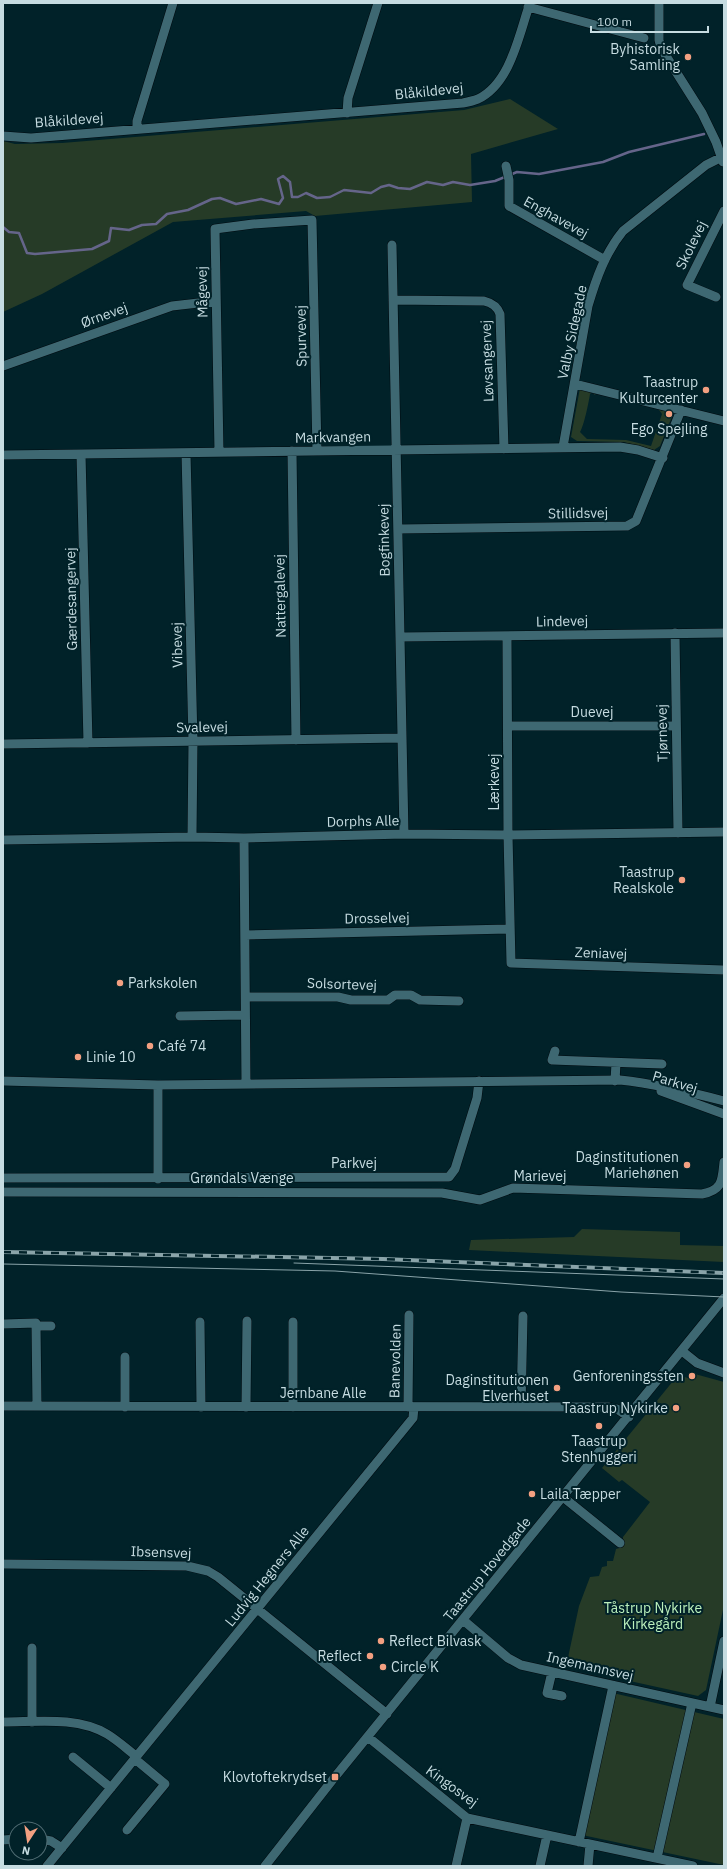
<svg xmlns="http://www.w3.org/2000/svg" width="727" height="1869" viewBox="0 0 727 1869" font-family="'IBM Plex Sans',sans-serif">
	<rect width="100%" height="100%" fill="#012229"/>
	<path fill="#263b27" d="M 510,99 L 558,129 L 471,154 L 472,202 L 315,216 L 306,211 L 173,222 L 42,294 L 3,312 L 3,141 L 15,144 L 62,143 L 464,110 Z
		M 580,388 L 596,393 L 595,395 L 592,392 L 590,394 C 589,401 584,426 580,432 L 587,439 L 626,440 L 651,446 L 662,414 L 659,410 L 672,412 L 673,414 L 660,446 L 654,450 L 624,442 L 577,441 L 571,437 Z
		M 582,1229 L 680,1232 L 680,1245 L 724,1246 L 724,1262 L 469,1250 L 471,1240 L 574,1237 Z
		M 695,1374 L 724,1382 L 724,1605 L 706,1690 L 698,1696 L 566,1667 L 579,1606 L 590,1577 L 599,1576 L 602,1567 L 607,1566 L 607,1561 L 613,1561 L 616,1549 L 623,1547 L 623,1537 L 650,1502 L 622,1480 L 619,1482 L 602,1468 L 678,1375 L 691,1379 Z
		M 613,1693 L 724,1719 L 724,1865 L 582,1835 Z"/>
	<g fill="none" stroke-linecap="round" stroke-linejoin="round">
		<path stroke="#65658a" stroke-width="2.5" d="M 3,227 L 9,232 L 19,233 L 27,253 L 35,254 L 92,249 L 109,241 L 111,228 L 129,230 L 142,225 L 156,224 L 167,214 L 188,210 L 212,199 L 220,198 L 236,204 L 261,199 L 279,204 L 283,198 L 278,179 L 283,176 L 290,182 L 292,197 L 298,197 L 306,193 L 317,198 L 330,197 L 344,190 L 371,193 L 381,187 L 389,185 L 398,188 L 410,189 L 427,182 L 443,185 L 453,182 L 470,185 L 495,181 L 517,172 L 539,174 L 603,162 L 629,152 L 704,134"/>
		<g stroke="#000a0f" stroke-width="10">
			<path id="minor" d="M 659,3 L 659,40 L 661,48 L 702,113 L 716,142 L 723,162
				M 528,7 L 644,38
				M 347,113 L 348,98 L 378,3
				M 137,129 L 137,121 L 173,3
				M 3,136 L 31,138 L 463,103 C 468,102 473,101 478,99 C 511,83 519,34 530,3
				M 506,166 L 509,180 L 509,206 L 605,260
				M 392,245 L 404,834
				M 716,297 L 687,285 L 724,211
				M 393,300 L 484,301 C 492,303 497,306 500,314 L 504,449
				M 3,366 L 172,306 L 216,301
				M 575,384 L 724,421
				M 563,447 L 588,306 C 596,279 605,253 623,231 L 706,165 L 722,157
				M 292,451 L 296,740
				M 219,452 L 215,229 L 253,224 L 312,220 L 317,451
				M 186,453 L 193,741 L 192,837
				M 81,454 L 88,743
				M 3,455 L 620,447 L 638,450 L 663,458
				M 398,529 L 627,526 L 636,521 L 681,410
				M 675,633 L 678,833
				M 507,636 L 508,835 L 511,963 L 724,970
				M 400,637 L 724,633
				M 508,726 L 676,726
				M 3,744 L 402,738
				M 244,838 L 246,1084
				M 3,840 L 192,837 L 244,838 L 404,834 L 508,835 L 724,832
				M 245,935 L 509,929
				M 246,997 L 338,997 L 351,1000 L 388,1000 L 395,995 L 411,995 L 420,1000 L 459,1001
				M 180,1016 L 245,1015
				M 555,1051 L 552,1060 L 662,1064
				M 3,1081 L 158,1085 L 620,1080 C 656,1084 690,1092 724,1101
				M 615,1081 L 616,1063
				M 661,1091 L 724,1114
				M 3,1178 L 449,1177 L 455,1169 L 477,1098 L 479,1081
				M 158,1179 L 158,1085
				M 3,1192 L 442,1193 L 480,1200 L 513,1188 L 702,1194 C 723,1190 722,1180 724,1162
				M 200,1322 L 201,1407
				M 293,1322 L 293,1407
				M 3,1324 L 36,1323 L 37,1406
				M 36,1326 L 51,1326
				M 682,1351 L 697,1363 L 724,1373
				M 125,1357 L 125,1407
				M 3,1406 L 609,1407 L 617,1409 L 629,1417
				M 246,1407 L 247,1321
				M 408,1407 L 409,1315
				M 521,1407 L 523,1316
				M 563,1497 L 620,1543
				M 3,1564 L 187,1566 L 208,1571 L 218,1577 L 387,1714
				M 463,1620 L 508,1658 L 521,1665 L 724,1710
				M 552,1672 L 547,1693 L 562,1696
				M 710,1707 L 724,1641
				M 3,1722 C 36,1722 77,1716 107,1734 C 117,1740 127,1749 136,1756
				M 32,1722 L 32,1648
				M 368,1737 L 467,1818 L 693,1866
				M 73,1757 L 111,1788
				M 127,1830 L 165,1784 L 135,1759
				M 40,1839 L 51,1841 L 62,1848
				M 3,1840 L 16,1839
				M 579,1842 L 613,1686
				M 657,1858 L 692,1703
				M 47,1866 L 413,1418 L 414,1407
				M 265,1866 L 334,1778 L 724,1298
				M 456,1866 L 467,1818
				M 540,1866 L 547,1835
				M 588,1866 L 590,1844"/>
		</g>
		<use href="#minor" stroke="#3e6872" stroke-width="9"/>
		<path stroke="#8aa4a9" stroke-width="1" d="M 294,1263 L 724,1279
			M 3,1264 L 335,1271 L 621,1292 L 724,1297"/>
		<g stroke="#8aa4a9" stroke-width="4">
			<path id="rail" d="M 3,1252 L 383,1259 L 724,1273"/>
		</g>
		<use href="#rail" stroke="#012229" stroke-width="2.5" stroke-dasharray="8" stroke-linecap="butt"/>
	</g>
	<g fill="#f3a081" stroke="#012229" stroke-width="1.5">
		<circle cx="688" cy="57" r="4"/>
		<circle cx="706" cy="390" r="4"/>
		<circle cx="669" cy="414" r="4"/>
		<circle cx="682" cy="880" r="4"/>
		<circle cx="120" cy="983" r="4"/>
		<circle cx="150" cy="1046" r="4"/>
		<circle cx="78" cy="1057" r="4"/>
		<circle cx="687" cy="1165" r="4"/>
		<circle cx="692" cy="1376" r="4"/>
		<circle cx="557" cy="1388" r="4"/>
		<circle cx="676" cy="1408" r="4"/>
		<circle cx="599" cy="1426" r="4"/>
		<circle cx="532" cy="1494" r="4"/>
		<circle cx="381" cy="1641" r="4"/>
		<circle cx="370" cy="1656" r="4"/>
		<circle cx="383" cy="1667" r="4"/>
		<rect x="331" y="1773" width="8" height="8" rx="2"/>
	</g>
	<g text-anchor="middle" stroke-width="4" stroke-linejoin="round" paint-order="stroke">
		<g font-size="14" fill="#c6dce1" stroke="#012229" text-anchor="end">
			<text x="680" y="54">Byhistorisk<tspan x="680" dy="16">Samling</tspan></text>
			<text x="698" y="387">Taastrup<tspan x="698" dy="16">Kulturcenter</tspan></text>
			<text x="669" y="434" text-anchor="middle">Ego Spejling</text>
			<text x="674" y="877">Taastrup<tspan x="674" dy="16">Realskole</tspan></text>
			<text x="128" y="988" text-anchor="start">Parkskolen</text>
			<text x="158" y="1051" text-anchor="start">Café 74</text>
			<text x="86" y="1062" text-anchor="start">Linie 10</text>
			<text x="679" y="1162">Daginstitutionen<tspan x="679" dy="16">Mariehønen</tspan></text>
			<text x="684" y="1381">Genforeningssten</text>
			<text x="549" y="1385">Daginstitutionen<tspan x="549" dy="16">Elverhuset</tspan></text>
			<text x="668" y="1413">Taastrup Nykirke</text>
			<text x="599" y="1446" text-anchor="middle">Taastrup<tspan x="599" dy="16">Stenhuggeri</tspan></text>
			<text x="540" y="1499" text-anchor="start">Laila Tæpper</text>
			<text x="389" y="1646" text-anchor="start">Reflect Bilvask</text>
			<text x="362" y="1661">Reflect</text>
			<text x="391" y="1672" text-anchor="start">Circle K</text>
			<text x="327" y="1782">Klovtoftekrydset</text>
		</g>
		<g font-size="14" fill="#c6dce1" stroke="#012229">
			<text transform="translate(429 91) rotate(-6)" y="5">Blåkildevej</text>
			<text transform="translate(69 120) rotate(-4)" y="5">Blåkildevej</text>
			<text transform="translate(556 217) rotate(29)" y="5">Enghavevej</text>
			<text transform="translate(691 245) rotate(-64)" y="5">Skolevej</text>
			<text transform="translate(202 292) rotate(-91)" y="5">Mågevej</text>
			<text transform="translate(104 315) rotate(-20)" y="5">Ørnevej</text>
			<text transform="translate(572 332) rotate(-78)" y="5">Valby Sidegade</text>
			<text transform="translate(301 336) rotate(-91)" y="5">Spurvevej</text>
			<text transform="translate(487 361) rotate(-92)" y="5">Løvsangervej</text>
			<text transform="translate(333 437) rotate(-1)" y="5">Markvangen</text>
			<text transform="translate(578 513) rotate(-1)" y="5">Stillidsvej</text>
			<text transform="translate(384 540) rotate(-91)" y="5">Bogfinkevej</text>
			<text transform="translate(280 596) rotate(-91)" y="5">Nattergalevej</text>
			<text transform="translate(71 599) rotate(-91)" y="5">Gærdesangervej</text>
			<text transform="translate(562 621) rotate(-1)" y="5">Lindevej</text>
			<text transform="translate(177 645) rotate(-91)" y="5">Vibevej</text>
			<text x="592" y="717">Duevej</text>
			<text transform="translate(202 727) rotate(-1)" y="5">Svalevej</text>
			<text transform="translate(662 733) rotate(-91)" y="5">Tjørnevej</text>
			<text transform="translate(494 782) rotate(-90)" y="5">Lærkevej</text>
			<text transform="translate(363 821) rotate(-1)" y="5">Dorphs Alle</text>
			<text transform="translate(377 918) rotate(-1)" y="5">Drosselvej</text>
			<text transform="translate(601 953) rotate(2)" y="5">Zeniavej</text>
			<text transform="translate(342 984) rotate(2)" y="5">Solsortevej</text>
			<text transform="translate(675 1082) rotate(17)" y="5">Parkvej</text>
			<text x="354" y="1168">Parkvej</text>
			<text x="540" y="1181">Marievej</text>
			<text x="242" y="1183">Grøndals Vænge</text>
			<text transform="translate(395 1361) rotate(-89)" y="5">Banevolden</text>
			<text x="323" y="1398">Jernbane Alle</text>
			<text transform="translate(161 1552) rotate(2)" y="5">Ibsensvej</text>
			<text transform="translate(487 1569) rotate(-51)" y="5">Taastrup Hovedgade</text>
			<text transform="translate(267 1576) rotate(-51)" y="5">Ludvig Hegners Alle</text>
			<text transform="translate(590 1666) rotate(13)" y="5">Ingemannsvej</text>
			<text transform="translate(452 1786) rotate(36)" y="5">Kingosvej</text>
		</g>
		<g font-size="14" fill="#bbf0bc" stroke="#012229">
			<text x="653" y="1613">Tåstrup Nykirke<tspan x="653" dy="16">Kirkegård</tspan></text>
		</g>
	</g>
	<rect width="727" height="1869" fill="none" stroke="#c6dce1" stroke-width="8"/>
	<g transform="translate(28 1841) rotate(192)"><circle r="19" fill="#012229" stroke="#506c73"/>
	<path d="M0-3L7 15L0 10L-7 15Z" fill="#f3a081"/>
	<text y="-6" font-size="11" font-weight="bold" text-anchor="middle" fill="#c6dce1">N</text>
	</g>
	<path d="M591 26v6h117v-6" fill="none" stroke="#c6dce1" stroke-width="2"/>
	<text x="597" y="26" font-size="12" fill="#c6dce1" stroke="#012229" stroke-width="3" paint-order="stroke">100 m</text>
</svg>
